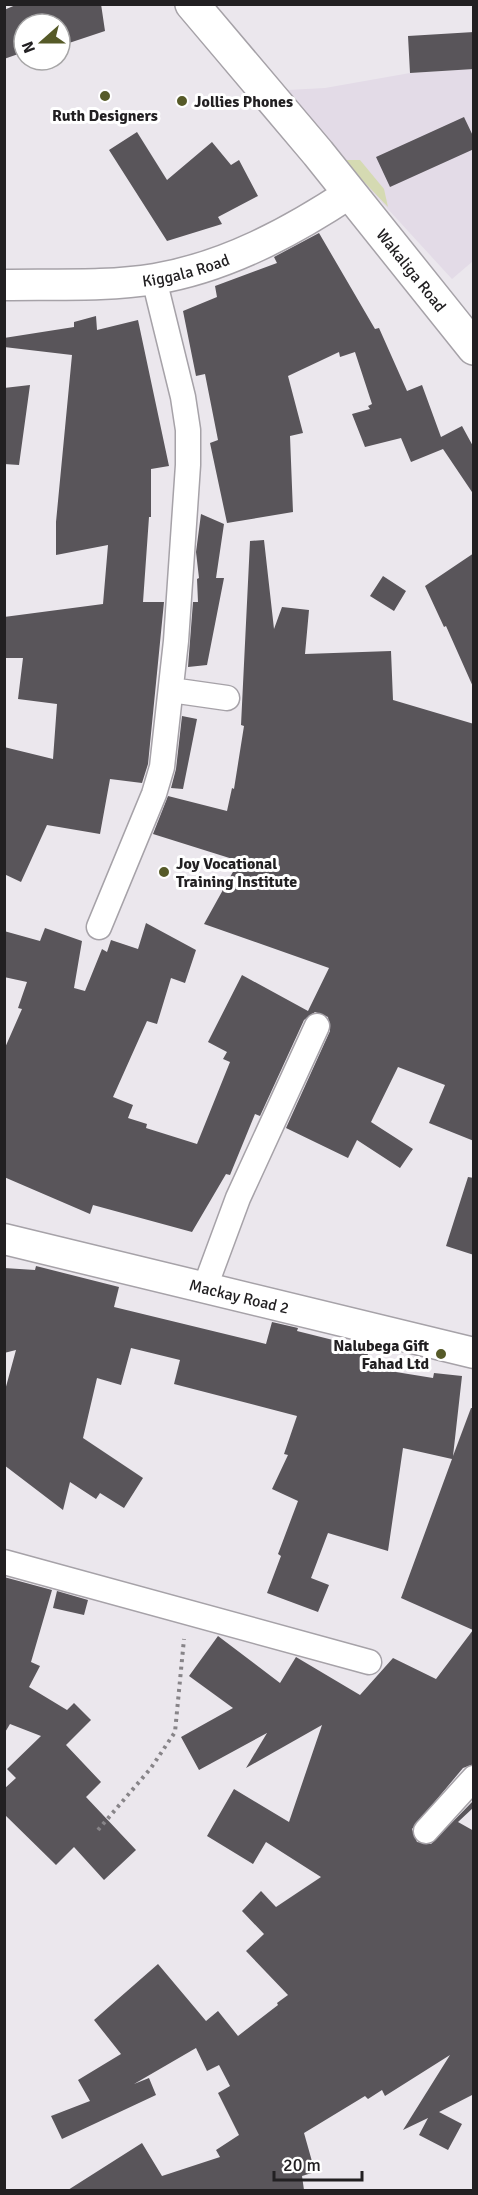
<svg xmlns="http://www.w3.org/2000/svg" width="478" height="2195" viewBox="0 0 478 2195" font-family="Signika,sans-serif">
	<rect width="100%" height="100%" fill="#ebe7ed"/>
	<path fill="#e3dbe7" d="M 473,69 L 473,261 L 452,279 L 343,160 L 287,90 L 325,88 L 410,73 Z"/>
	<path fill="#d5dab2" d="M 343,160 L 360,160 L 384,189 L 388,207 Z"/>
	<path fill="#59555a" d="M 18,4 L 101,4 L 105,31 L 60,46 L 60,24 L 24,24 L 24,52 L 4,59 L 4,10 Z
		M 474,32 L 474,69 L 410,73 L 408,36 Z
		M 464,117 L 474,138 L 474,149 L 390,187 L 376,157 Z
		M 137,132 L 167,180 L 212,142 L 231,165 L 239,160 L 258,196 L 218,217 L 222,224 L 167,241 L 109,150 Z
		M 319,233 L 375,329 L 379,328 L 407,391 L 422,385 L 441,437 L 462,426 L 474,448 L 474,495 L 443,449 L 411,462 L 401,438 L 365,447 L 352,414 L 370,409 L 368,406 L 372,404 L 355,352 L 340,357 L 339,352 L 288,376 L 303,433 L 290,436 L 293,512 L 227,523 L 210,443 L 218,440 L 205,374 L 196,376 L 183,311 L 217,297 L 215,286 L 277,263 L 274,257 Z
		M 96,316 L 97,330 L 138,320 L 169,466 L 151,469 L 151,517 L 149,517 L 143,602 L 164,602 L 148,764 L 142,783 L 110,779 L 100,834 L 47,825 L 21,882 L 4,874 L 4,747 L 53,759 L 57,704 L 18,699 L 23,658 L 4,658 L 4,617 L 103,604 L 108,545 L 56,555 L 56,522 L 72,355 L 4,347 L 4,338 L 74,327 L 74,322 Z
		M 30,385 L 19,465 L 4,464 L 4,388 Z
		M 201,514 L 224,524 L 216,578 L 224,578 L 207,665 L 188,667 L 193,602 L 198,602 L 197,579 L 199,578 L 196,552 Z
		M 264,540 L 274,629 L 282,607 L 309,610 L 305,654 L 391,651 L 393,700 L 474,724 L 474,1141 L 429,1123 L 445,1085 L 398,1067 L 371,1122 L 413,1149 L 400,1168 L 357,1140 L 348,1158 L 286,1128 L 330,1031 L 328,1017 L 315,1012 L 304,1020 L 260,1116 L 255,1114 L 230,1175 L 226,1174 L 192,1232 L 93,1205 L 90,1214 L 4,1177 L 4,1050 L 22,1009 L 18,1008 L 27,982 L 4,977 L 4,931 L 40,941 L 45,928 L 82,941 L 74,988 L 85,991 L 102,949 L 107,952 L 111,940 L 138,949 L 146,923 L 196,950 L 185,983 L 171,978 L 157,1024 L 147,1021 L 113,1097 L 133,1105 L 128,1118 L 147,1124 L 146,1128 L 197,1144 L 230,1062 L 223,1059 L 227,1052 L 208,1042 L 242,975 L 308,1011 L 329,968 L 204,924 L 239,861 L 153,834 L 168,796 L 227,811 L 232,788 L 234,789 L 244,726 L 241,725 L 250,541 Z
		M 474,553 L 474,689 L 446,626 L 444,627 L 425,586 Z
		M 383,576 L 406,591 L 394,611 L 370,596 Z
		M 182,716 L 197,719 L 183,789 L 171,788 L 176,769 Z
		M 468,1177 L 474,1178 L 474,1255 L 446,1246 Z
		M 36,1266 L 119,1287 L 114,1307 L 266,1344 L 272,1322 L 298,1328 L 297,1331 L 369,1349 L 365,1367 L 433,1378 L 434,1373 L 462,1376 L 453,1456 L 471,1408 L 474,1408 L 474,1764 L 463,1768 L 412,1829 L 417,1842 L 431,1844 L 474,1800 L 474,1807 L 458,1822 L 474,1831 L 474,2094 L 439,2112 L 462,2124 L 448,2150 L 419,2135 L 428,2118 L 403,2130 L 450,2055 L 385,2096 L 382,2090 L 368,2099 L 365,2096 L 304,2133 L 315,2172 L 302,2176 L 304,2190 L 68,2190 L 142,2143 L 162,2176 L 220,2157 L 216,2150 L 239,2135 L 218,2093 L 230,2086 L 219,2065 L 207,2071 L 196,2048 L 134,2084 L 149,2078 L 156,2095 L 62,2139 L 51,2116 L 90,2101 L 78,2080 L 121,2054 L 94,2020 L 158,1964 L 206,2021 L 218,2011 L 238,2036 L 278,2005 L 277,2003 L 288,1995 L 246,1951 L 264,1934 L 242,1911 L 261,1891 L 276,1907 L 321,1877 L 266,1842 L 253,1864 L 207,1836 L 234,1789 L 289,1822 L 322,1725 L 246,1768 L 267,1733 L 199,1770 L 181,1737 L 233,1708 L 189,1676 L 218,1636 L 280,1683 L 296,1657 L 360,1695 L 393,1658 L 436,1679 L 473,1630 L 401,1598 L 452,1459 L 403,1448 L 388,1551 L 328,1533 L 311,1578 L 329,1585 L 318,1612 L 267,1593 L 281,1556 L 278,1554 L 298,1501 L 272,1489 L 288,1455 L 284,1454 L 297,1416 L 174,1384 L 180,1360 L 131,1348 L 121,1385 L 97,1378 L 83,1438 L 143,1478 L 124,1508 L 100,1493 L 96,1499 L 70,1482 L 63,1510 L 4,1465 L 4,1394 L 16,1350 L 4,1353 L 4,1268 L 35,1270 Z
		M 4,1577 L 52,1590 L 31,1662 L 40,1666 L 29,1687 L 67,1710 L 74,1703 L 91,1720 L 66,1745 L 101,1782 L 86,1797 L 136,1850 L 104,1880 L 74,1847 L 56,1865 L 4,1814 L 4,1789 L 16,1778 L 7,1769 L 41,1736 L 10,1724 L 4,1734 Z
		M 57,1591 L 88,1600 L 84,1615 L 53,1608 Z"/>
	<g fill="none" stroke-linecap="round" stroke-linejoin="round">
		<g stroke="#a6a2a8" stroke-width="27">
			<path id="minor" d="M 171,690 L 227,698
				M 99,927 L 154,794 L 162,767 L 176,641 L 188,465 L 188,430 L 183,397 L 154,279
				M 205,1287 L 238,1198 L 317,1026
				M 4,1562 L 369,1662
				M 426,1831 L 474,1778"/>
		</g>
		<g stroke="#a6a2a8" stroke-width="33">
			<g id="tertiary">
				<path id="s1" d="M 4,285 C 54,284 106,287 155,279 C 226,267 291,232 350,193"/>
				<path id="s2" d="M 4,1239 L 474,1353"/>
			</g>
		</g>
		<g stroke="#a6a2a8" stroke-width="36">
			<g id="secondary">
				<path id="s3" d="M 192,4 L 318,153 L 474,348"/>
			</g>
		</g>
		<path stroke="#878488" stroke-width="4" stroke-dasharray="3 4.5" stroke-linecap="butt" d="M 98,1830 L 151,1768 L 175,1732 L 184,1639"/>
		<use href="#minor" stroke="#fff" stroke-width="24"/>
		<use href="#tertiary" stroke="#fff" stroke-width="30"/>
		<use href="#secondary" stroke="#fff" stroke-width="33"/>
	</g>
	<g fill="#565a28" stroke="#fff" stroke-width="2">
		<circle cx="105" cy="96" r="6"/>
		<circle cx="182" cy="101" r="6"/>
		<circle cx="164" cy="872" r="6"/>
		<circle cx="441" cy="1354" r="6"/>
	</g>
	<g text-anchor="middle" stroke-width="6" stroke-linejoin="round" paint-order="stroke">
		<g font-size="16" font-weight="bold" fill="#222022" stroke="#fff" text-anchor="start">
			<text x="194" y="107">Jollies Phones</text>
			<text x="105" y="121" text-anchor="middle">Ruth Designers</text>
			<text x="176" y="869">Joy Vocational<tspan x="176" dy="18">Training Institute</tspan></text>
			<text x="429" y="1351" text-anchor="end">Nalubega Gift<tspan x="429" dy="18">Fahad Ltd</tspan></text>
		</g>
		<g font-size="16" fill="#222022" stroke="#fff">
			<text dy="6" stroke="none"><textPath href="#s1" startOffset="183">Kiggala Road</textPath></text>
			<text dy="6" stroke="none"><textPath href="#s3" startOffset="345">Wakaliga Road</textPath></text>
			<text dy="6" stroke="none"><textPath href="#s2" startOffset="242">Mackay Road 2</textPath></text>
		</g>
	</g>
	<rect width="478" height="2195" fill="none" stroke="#222022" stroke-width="12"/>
	<g transform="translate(42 42) rotate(249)"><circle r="28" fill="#ffffff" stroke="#a7a6a7" stroke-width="1.5"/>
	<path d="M0-4.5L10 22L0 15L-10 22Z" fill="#565a28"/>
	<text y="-9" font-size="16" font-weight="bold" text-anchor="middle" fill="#222022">N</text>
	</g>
	<path d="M274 2171v9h88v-9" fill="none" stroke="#222022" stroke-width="3"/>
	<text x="283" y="2171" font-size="18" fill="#222022" stroke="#ffffff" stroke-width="4.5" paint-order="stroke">20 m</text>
</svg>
